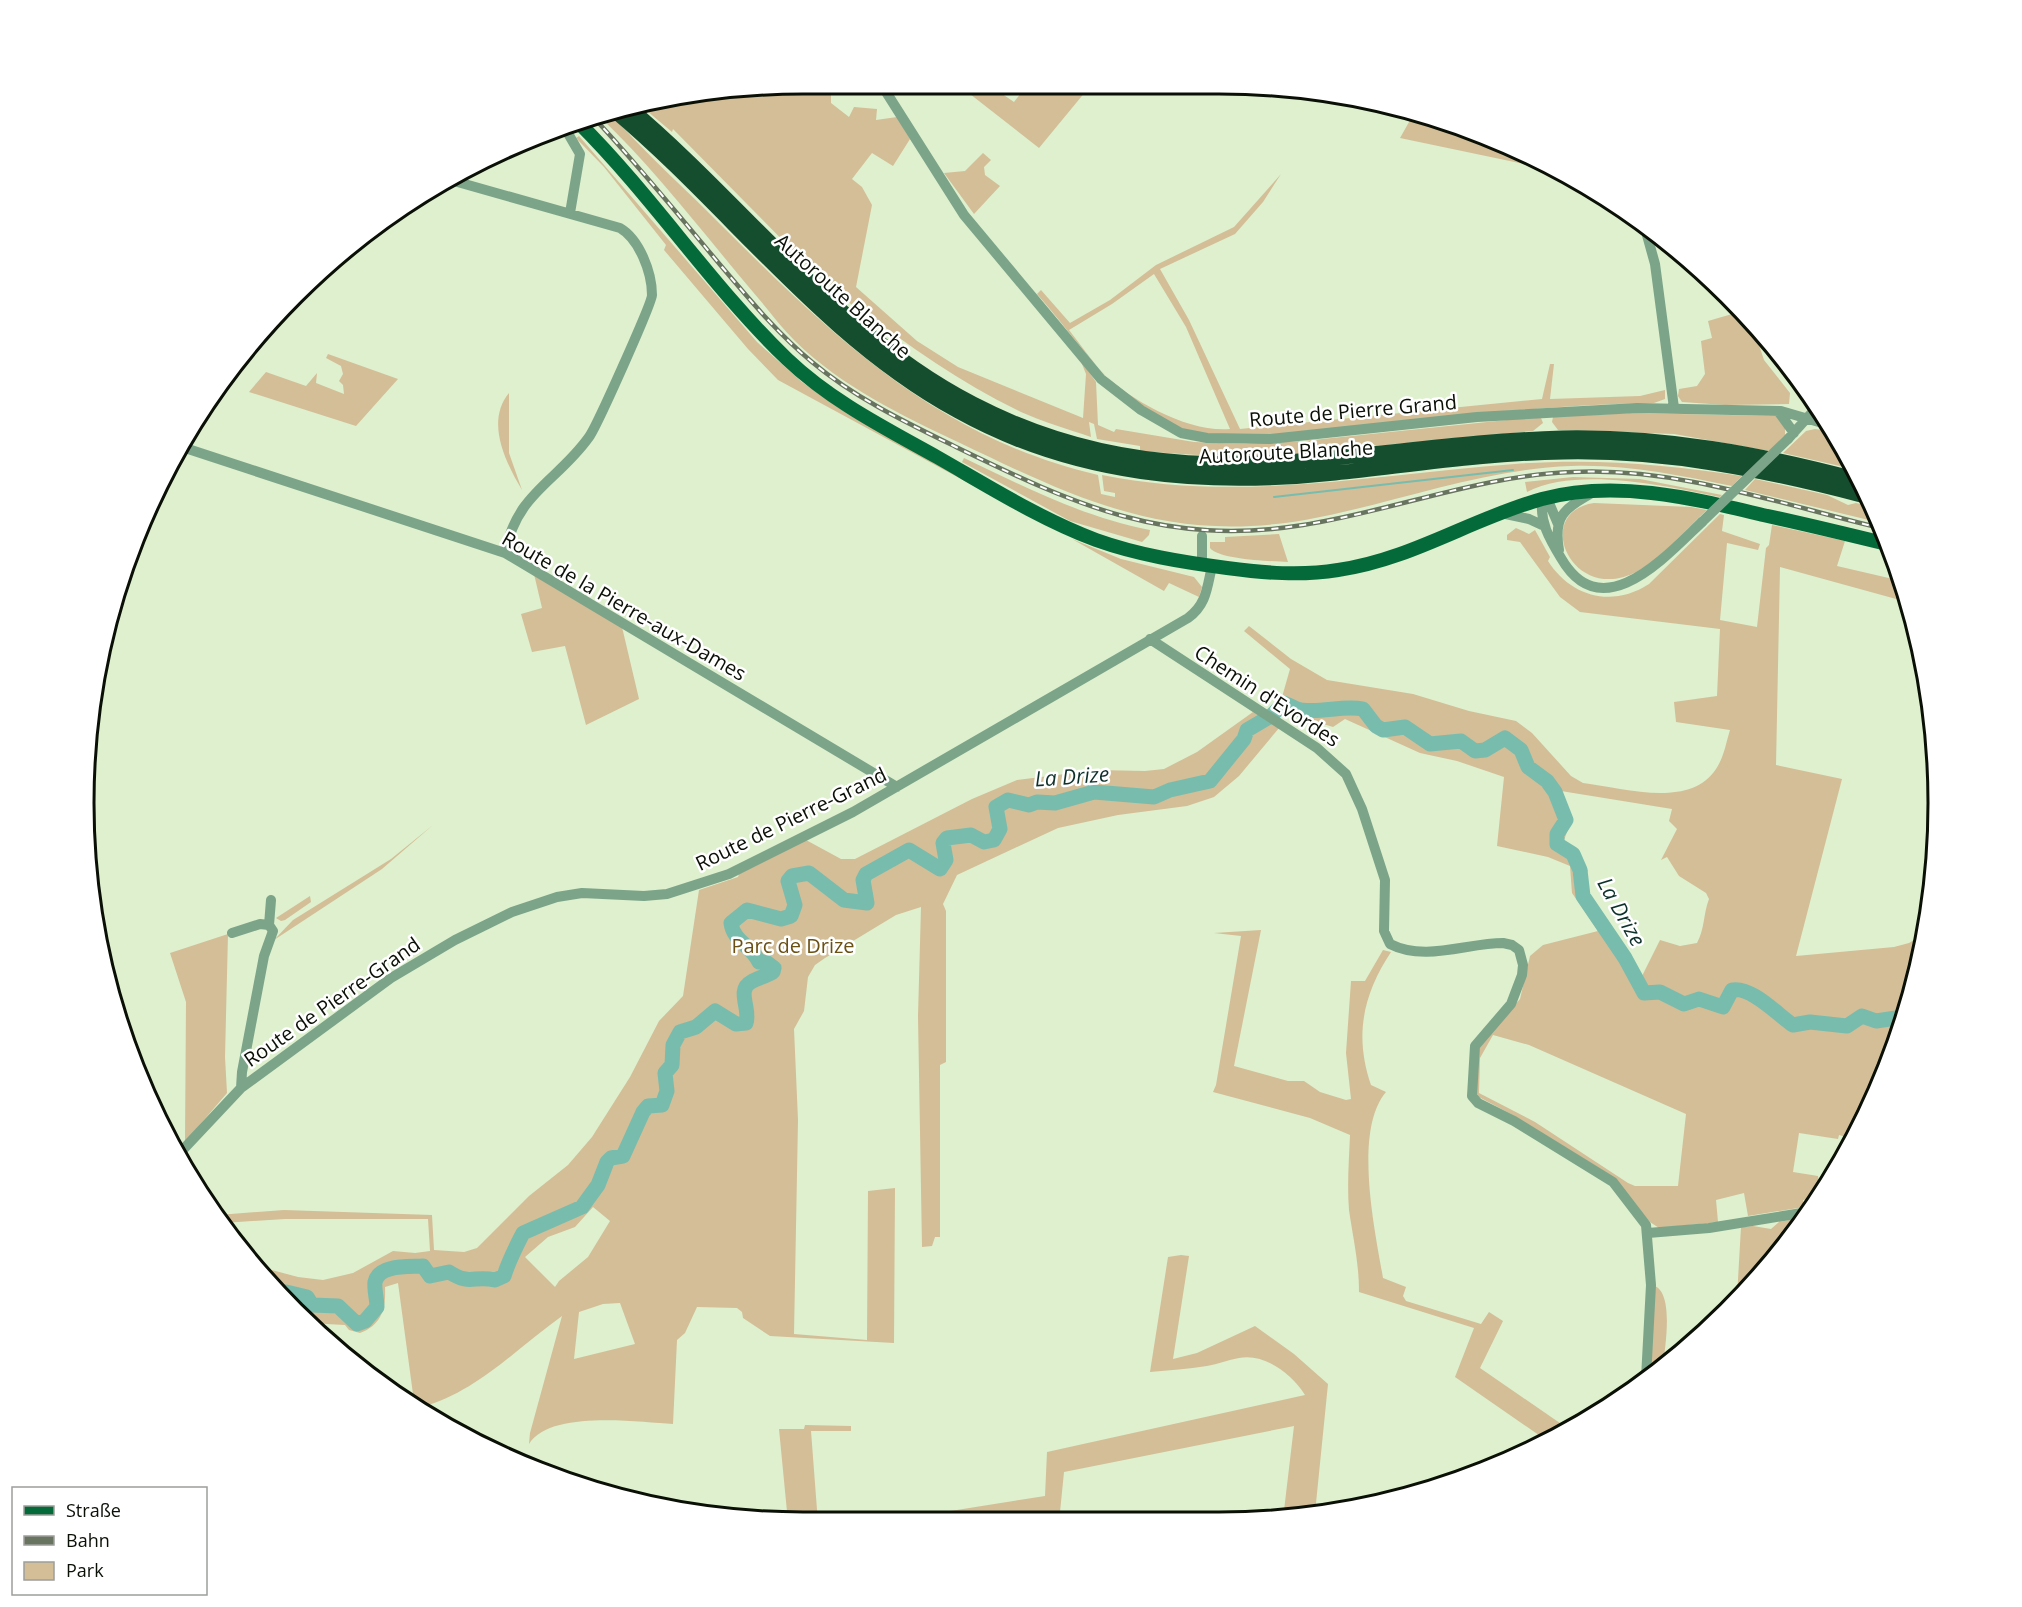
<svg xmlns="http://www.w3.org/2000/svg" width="2022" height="1607" viewBox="0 0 2022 1607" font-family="'Open Sans',sans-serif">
	<rect width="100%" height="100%" fill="#def0ce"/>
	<path fill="#d3be97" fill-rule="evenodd" d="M 803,84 L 831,84 L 831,103 L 849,117 L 854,107 L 877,109 L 876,120 L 897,117 L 910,139 L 893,166 L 872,153 L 852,179 L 862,187 L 872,205 L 856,287 L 917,341 L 958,367 L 1083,418 L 1086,374 L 1080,359 L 1096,382 L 1098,425 L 1114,432 L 1116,429 L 1194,442 L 1245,444 L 1303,441 L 1536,417 L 1541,418 L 1543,423 L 1533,431 L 1376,446 L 1372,443 C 1362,444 1355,448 1346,450 C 1277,459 1209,457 1140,451 L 1140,446 L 1097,439 L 1094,424 L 1089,422 L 1091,437 C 1068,429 1043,422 1021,412 C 963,384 910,347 859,308 L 856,309 L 809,264 L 809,267 L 673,129 L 672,132 L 640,105 Z
		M 963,85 L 989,85 L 1014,102 L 1027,85 L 1077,85 L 1086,91 L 1039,148 L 961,87 Z
		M 606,113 L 621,125 C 652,160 688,191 721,225 C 833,337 938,438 1098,475 L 1101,494 L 1115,497 L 1115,493 L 1104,491 L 1102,475 C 1240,503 1376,474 1515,464 C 1591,458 1666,464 1742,476 L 1732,486 C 1678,475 1626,464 1571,466 C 1481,469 1393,504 1305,520 C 1168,543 1081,501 960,443 C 901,415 842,387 795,341 C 780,326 767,308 753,292 C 704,234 654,168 599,116 Z
		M 1413,115 L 1450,122 L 1526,156 L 1524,164 L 1400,138 Z
		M 579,136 L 757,342 L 802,382 L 846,413 L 1009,505 L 778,380 L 748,349 L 664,250 L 666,245 L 604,167 L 576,138 Z
		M 983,153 L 991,160 L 984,167 L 985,175 L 1000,186 L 974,214 L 944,173 L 965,171 Z
		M 1281,174 L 1263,202 L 1235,234 L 1160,269 L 1189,320 L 1240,429 L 1542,399 L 1550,364 L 1554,364 L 1550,399 L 1640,396 L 1665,390 L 1665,399 L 1654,403 C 1560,404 1467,415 1373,425 C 1324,430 1230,446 1184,430 C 1117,406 1080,342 1037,294 L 1041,290 L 1070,323 L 1110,300 L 1156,265 L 1234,227 ZM 1154,274 L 1186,327 L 1230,429 C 1190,433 1131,401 1104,374 C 1091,360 1080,344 1069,330 L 1112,304 Z
		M 1739,312 L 1753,327 L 1764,360 L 1790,393 L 1789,404 L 1725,405 L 1682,402 L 1678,396 L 1679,389 L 1697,386 L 1705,374 L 1701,341 L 1712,338 L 1708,321 Z
		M 328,354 L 398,379 L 356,426 L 249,392 L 266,372 L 306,386 L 317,373 L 316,383 L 344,394 L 343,385 L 339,381 L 343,374 L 341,366 L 326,358 Z
		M 509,393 L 509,453 L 522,490 C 506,463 485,422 509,393 Z
		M 1630,413 L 1776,416 L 1785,427 L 1785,435 L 1769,451 L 1674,434 L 1558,430 L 1552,422 L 1553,417 Z
		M 1815,429 L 1834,432 L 1853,469 L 1783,453 L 1806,431 Z
		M 964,458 C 1025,487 1083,517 1150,530 L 1149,535 L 1142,542 L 1070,521 L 962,462 Z
		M 1573,477 L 1640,479 L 1722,495 L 1720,497 C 1666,486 1577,466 1527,492 L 1525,482 Z
		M 1755,479 L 1827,495 L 1848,505 L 1856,503 L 1870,506 L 1877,522 L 1745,490 Z
		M 1594,503 L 1691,507 L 1707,510 C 1685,530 1663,557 1638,571 C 1572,607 1531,512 1594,503 Z
		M 1720,514 L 1724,515 L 1722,531 L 1760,544 L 1758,550 L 1727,543 L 1720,620 L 1757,627 L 1766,548 L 1769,545 L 1772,525 L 1845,541 L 1837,566 L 1893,579 L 1896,565 L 1907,602 L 1780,567 L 1776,765 L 1842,779 L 1796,956 L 1894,947 L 1909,943 L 1922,935 L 1913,990 L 1864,1122 L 1853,1139 L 1839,1135 L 1838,1139 L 1799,1133 L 1793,1172 L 1818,1176 L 1820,1192 L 1816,1198 L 1803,1200 L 1804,1207 L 1748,1216 L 1744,1193 L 1716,1200 L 1718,1222 L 1659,1228 L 1650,1222 L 1607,1173 L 1511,1114 L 1475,1095 L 1477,1048 L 1520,999 L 1530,956 L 1543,945 L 1598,931 L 1572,893 L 1570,866 L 1548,857 L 1497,846 L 1504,777 L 1457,761 L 1420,753 L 1345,719 L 1333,727 L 1282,711 L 1275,718 L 1266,712 L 1282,697 L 1290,669 L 1244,631 L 1249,626 L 1291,659 L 1327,680 L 1413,694 L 1469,711 L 1516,721 L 1532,733 L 1571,776 L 1583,783 C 1624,788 1690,809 1716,769 C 1724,757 1726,743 1730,730 L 1676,722 L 1674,702 L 1717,696 L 1720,629 L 1580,612 L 1560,597 L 1520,542 L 1507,540 L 1507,535 L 1516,528 L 1529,534 L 1535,530 L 1550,557 L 1548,561 C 1571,597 1612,608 1649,584 ZM 1561,791 L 1672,809 L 1669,821 L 1677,829 L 1661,860 L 1667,857 L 1679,876 L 1706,893 L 1709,899 C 1703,915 1705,928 1697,943 L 1680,946 L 1660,940 L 1642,976 L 1637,971 L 1588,899 L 1585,889 L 1585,874 L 1588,871 L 1581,857 L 1564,840 L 1572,819 ZM 1493,1035 L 1529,1045 L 1686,1114 L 1678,1186 L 1635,1186 L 1628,1183 L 1535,1122 L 1479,1093 L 1480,1058 Z
		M 1279,534 L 1288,562 C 1271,561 1220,560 1210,548 L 1210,542 L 1225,542 L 1225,537 Z
		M 1072,539 L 1121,559 L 1194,577 L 1202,587 L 1199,597 L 1169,583 L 1164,591 Z
		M 534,574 L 622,627 L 639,699 L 586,725 L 565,646 L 532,652 L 521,614 L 542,608 Z
		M 1253,712 L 1279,728 L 1239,776 L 1214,797 L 1187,806 L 1118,815 L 1058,828 L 957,875 L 943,904 L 946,911 L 946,1062 L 940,1065 L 940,1237 L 935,1237 L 932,1246 L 922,1247 L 918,1016 L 921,907 L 896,915 L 825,958 L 815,965 L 808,977 L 804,1011 L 794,1029 L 798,1120 L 794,1334 L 867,1340 L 868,1191 L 895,1188 L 894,1343 L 770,1336 L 743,1318 L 742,1312 L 737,1308 L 697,1307 L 685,1333 L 677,1340 L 673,1424 C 637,1422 550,1410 529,1444 L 530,1433 L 562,1316 C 517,1348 477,1392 422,1407 L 406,1398 L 413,1394 L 398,1283 L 385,1287 C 386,1308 382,1325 360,1333 L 349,1330 L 345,1325 C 333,1324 319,1325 308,1319 C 291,1310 265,1281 253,1265 L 298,1277 L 323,1280 L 353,1273 L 393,1251 L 415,1253 L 430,1251 L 428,1219 L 285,1219 L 223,1223 L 218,1215 L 284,1210 L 432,1215 L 434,1250 L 464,1252 L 477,1248 L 529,1196 L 568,1165 L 592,1137 L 630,1077 L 659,1021 L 683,996 L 699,890 L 738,877 L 739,874 L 806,840 L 841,859 L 855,859 L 972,799 L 1017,780 L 1097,770 L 1145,771 L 1164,769 L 1197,752 ZM 593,1207 L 610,1221 L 588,1257 L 559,1281 L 555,1287 L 525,1257 L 548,1237 L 575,1227 ZM 620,1303 L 635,1344 L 574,1359 L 579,1312 L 603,1304 Z
		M 433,825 L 382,869 L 274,940 L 293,920 L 391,859 Z
		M 310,896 L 311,902 L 285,920 L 281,921 L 276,918 Z
		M 1261,930 L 1234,1066 L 1288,1081 L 1304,1081 L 1320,1092 L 1346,1100 L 1351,1099 L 1346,1053 L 1351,981 L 1365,981 L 1383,950 L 1391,952 C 1363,994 1354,1036 1371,1085 L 1386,1092 C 1353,1131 1375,1231 1383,1278 L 1406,1287 L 1403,1296 L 1406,1301 L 1481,1324 L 1489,1312 L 1503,1321 L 1480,1368 L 1570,1430 L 1546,1440 L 1455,1377 L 1474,1328 L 1359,1292 C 1359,1262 1353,1238 1349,1210 C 1347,1185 1349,1160 1350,1135 L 1310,1118 L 1213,1092 L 1216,1085 L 1241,936 L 1214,933 Z
		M 228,934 L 225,1057 L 227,1093 L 185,1142 L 186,1002 L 170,953 Z
		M 1805,1217 L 1789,1242 L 1737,1297 L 1741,1227 L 1753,1226 L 1771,1229 L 1779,1222 Z
		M 1181,1255 L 1189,1256 L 1173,1359 L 1197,1353 L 1255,1326 L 1294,1354 L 1328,1384 L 1315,1513 L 1283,1519 L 1294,1426 L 1064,1472 L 1059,1522 L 1042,1522 L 1044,1512 L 1007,1522 L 875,1523 L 1045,1496 L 1047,1452 L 1305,1395 C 1292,1374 1265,1353 1239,1358 C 1228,1360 1218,1364 1207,1366 C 1188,1369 1169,1370 1150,1372 L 1168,1257 Z
		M 1655,1286 C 1674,1295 1665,1347 1663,1366 L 1650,1375 Z
		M 805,1425 L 851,1426 L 851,1431 L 811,1431 L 818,1523 L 788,1522 L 779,1429 L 804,1429 Z"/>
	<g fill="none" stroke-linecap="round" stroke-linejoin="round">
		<path stroke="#78bcad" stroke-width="2" d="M 1274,497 L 1513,470"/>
		<path stroke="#78bcad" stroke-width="15" d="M 281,1295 L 286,1292 L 307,1297 L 312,1305 L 338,1306 L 357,1324 L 365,1321 L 377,1307 C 377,1299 374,1290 375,1282 C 379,1264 409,1267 423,1266 L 430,1276 L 449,1272 C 471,1286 473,1275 495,1280 L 504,1276 C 509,1260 516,1247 523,1233 L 582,1207 L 598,1185 L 607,1162 L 611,1158 L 623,1156 L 643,1112 L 648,1106 L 662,1105 L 667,1091 L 665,1073 L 672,1065 L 673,1045 L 680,1032 L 696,1027 L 715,1011 L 736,1024 L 746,1023 C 751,1010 736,990 751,982 C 758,978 766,976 773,972 L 774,968 L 766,962 L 759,962 C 752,946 733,941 731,923 L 747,910 L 781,919 L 791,916 L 795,905 L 788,881 L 792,876 L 809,873 L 844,900 L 867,903 L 863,880 L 866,874 L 909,850 L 940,869 L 946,860 L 943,843 L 947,838 L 971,835 L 984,842 L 994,840 L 1000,829 L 996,807 L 1008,800 L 1029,805 L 1037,802 L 1055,803 L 1094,792 L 1154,797 L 1170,790 L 1210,781 L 1244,739 L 1247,730 L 1271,716 L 1284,703 C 1290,705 1295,709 1301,710 C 1323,713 1343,705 1363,709 L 1376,726 L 1383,730 L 1405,727 L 1430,744 L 1461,741 L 1475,751 L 1485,750 L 1505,738 L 1521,750 L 1528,767 L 1547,781 L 1555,792 L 1566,820 L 1557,834 L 1557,844 L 1573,854 L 1580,870 L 1583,896 L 1625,958 L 1644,993 L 1660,992 L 1684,1004 L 1699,999 L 1723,1007 L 1732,990 C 1751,986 1778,1015 1793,1025 L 1810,1022 L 1847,1026 L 1862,1016 L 1876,1021 L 1903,1017"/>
		<path stroke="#7ca489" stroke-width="10" d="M 881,84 L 964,215 L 1101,379 L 1141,410 L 1181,433 L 1207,438 L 1270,439 L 1477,417 L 1637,408 L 1781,411 L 1829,425
			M 566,130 L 580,154 L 570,213
			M 447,179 L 620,228 C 639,239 652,272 652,295 C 652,303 597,426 589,437 C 557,482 517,492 505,553
			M 1645,228 L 1655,264 L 1674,408
			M 1778,411 L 1794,433
			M 1788,439 L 1817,407
			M 179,446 L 505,553 L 897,787
			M 1547,498 L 1558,524
			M 1542,499 C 1540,523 1549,538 1561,558 C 1602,629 1666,556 1702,522
			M 1501,513 L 1529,519 L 1542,525
			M 1202,536 L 1202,565
			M 1559,550 C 1553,516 1564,509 1592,493
			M 1150,639 L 1317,748 L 1346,774 L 1362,809 L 1385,880 L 1384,931 L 1390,944 C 1425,962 1467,943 1503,943 L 1512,945 L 1519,950 L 1523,965 L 1522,975 L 1511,1004 L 1475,1046 L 1472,1096 L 1478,1103 L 1514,1121 L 1613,1182 L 1646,1225 L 1651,1285 L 1646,1378
			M 232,933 L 260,924 L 269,925
			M 241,1088 L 242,1072 L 264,956 L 273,931 L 269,925 L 271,900
			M 177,1156 L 241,1088 L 391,978 L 455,940 L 512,912 L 557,897 L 582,893 L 644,896 L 667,894 L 729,874 L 853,812 L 1188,618 C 1207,604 1207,587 1212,566
			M 1648,1233 L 1709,1228 L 1808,1212"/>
		<path stroke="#056a3a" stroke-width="14" d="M 580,124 C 654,198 712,287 787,359 C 831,401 885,428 937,457 C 988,486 1040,519 1096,540 C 1138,555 1182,562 1227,568 C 1264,573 1301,576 1338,570 C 1410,560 1473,518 1542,499 C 1615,479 1692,498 1763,515 C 1805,524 1846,534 1887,544"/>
		<path stroke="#154e2e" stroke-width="15" d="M 628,107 C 744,204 837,334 973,404 C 1177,510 1350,444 1562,438 C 1663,436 1761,454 1858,480
			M 614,110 C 731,208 822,337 958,411 C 1075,476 1204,487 1335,473 C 1411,465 1487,453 1564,452 C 1667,450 1766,470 1865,496"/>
		<g stroke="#697460" stroke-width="4.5">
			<path id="rail" d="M 594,118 C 639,166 680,217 722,267 C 750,300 778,334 812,362 C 855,398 905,422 956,447 C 1075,505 1166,547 1303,525 C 1393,511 1481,475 1573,472 C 1677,467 1780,504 1880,528"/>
		</g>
		<use href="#rail" stroke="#fff" stroke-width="2" stroke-dasharray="7" stroke-linecap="butt"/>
		<path stroke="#7ca489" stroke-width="10" d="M 1702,522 L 1788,439"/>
	</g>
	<g text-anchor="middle" stroke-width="5" stroke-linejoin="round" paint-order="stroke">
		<g font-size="20" fill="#0a1006" stroke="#fff">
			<text transform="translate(843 296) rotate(42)" y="7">Autoroute Blanche</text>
			<text transform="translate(1353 411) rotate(-5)" y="7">Route de Pierre Grand</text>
			<text transform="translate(1286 452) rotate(-3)" y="7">Autoroute Blanche</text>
			<text transform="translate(624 606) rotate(30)" y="7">Route de la Pierre-aux-Dames</text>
			<text transform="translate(1267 696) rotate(33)" y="7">Chemin d'Evordes</text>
			<text transform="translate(791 819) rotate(-26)" y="7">Route de Pierre-Grand</text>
			<text transform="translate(332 1002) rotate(-35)" y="7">Route de Pierre-Grand</text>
		</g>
		<g font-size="20" fill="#6b5014" stroke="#fff">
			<text x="793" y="953">Parc de Drize</text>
		</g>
		<g font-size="21" font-style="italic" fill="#0e302a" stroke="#fff">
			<text transform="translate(1072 777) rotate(-4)" y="7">La Drize</text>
			<text transform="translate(1621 912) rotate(61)" y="7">La Drize</text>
		</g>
	</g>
	<path d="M0 0H2022V1607H0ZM803 94H1219A709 709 0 0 1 1928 803V803A709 709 0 0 1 1219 1512H803A709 709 0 0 1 94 803V803A709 709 0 0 1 803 94Z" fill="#fff" fill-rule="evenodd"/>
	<path fill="none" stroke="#0a1006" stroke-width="3" d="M803 94H1219A709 709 0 0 1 1928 803V803A709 709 0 0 1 1219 1512H803A709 709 0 0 1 94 803V803A709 709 0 0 1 803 94Z"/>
	<rect x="12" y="1487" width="195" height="108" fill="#ffffff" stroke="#9d9f9b" stroke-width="1.5"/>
	<rect x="24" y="1506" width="30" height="9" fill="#056a3a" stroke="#9d9f9b" stroke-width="1.5"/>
	<text x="66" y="1517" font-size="18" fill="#0a1006">Straße</text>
	<rect x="24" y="1536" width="30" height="9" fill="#697460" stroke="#9d9f9b" stroke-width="1.5"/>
	<text x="66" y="1547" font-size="18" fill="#0a1006">Bahn</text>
	<rect x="24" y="1562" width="30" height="18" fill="#d3be97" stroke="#9d9f9b" stroke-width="1.5"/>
	<text x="66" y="1577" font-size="18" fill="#0a1006">Park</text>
</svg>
